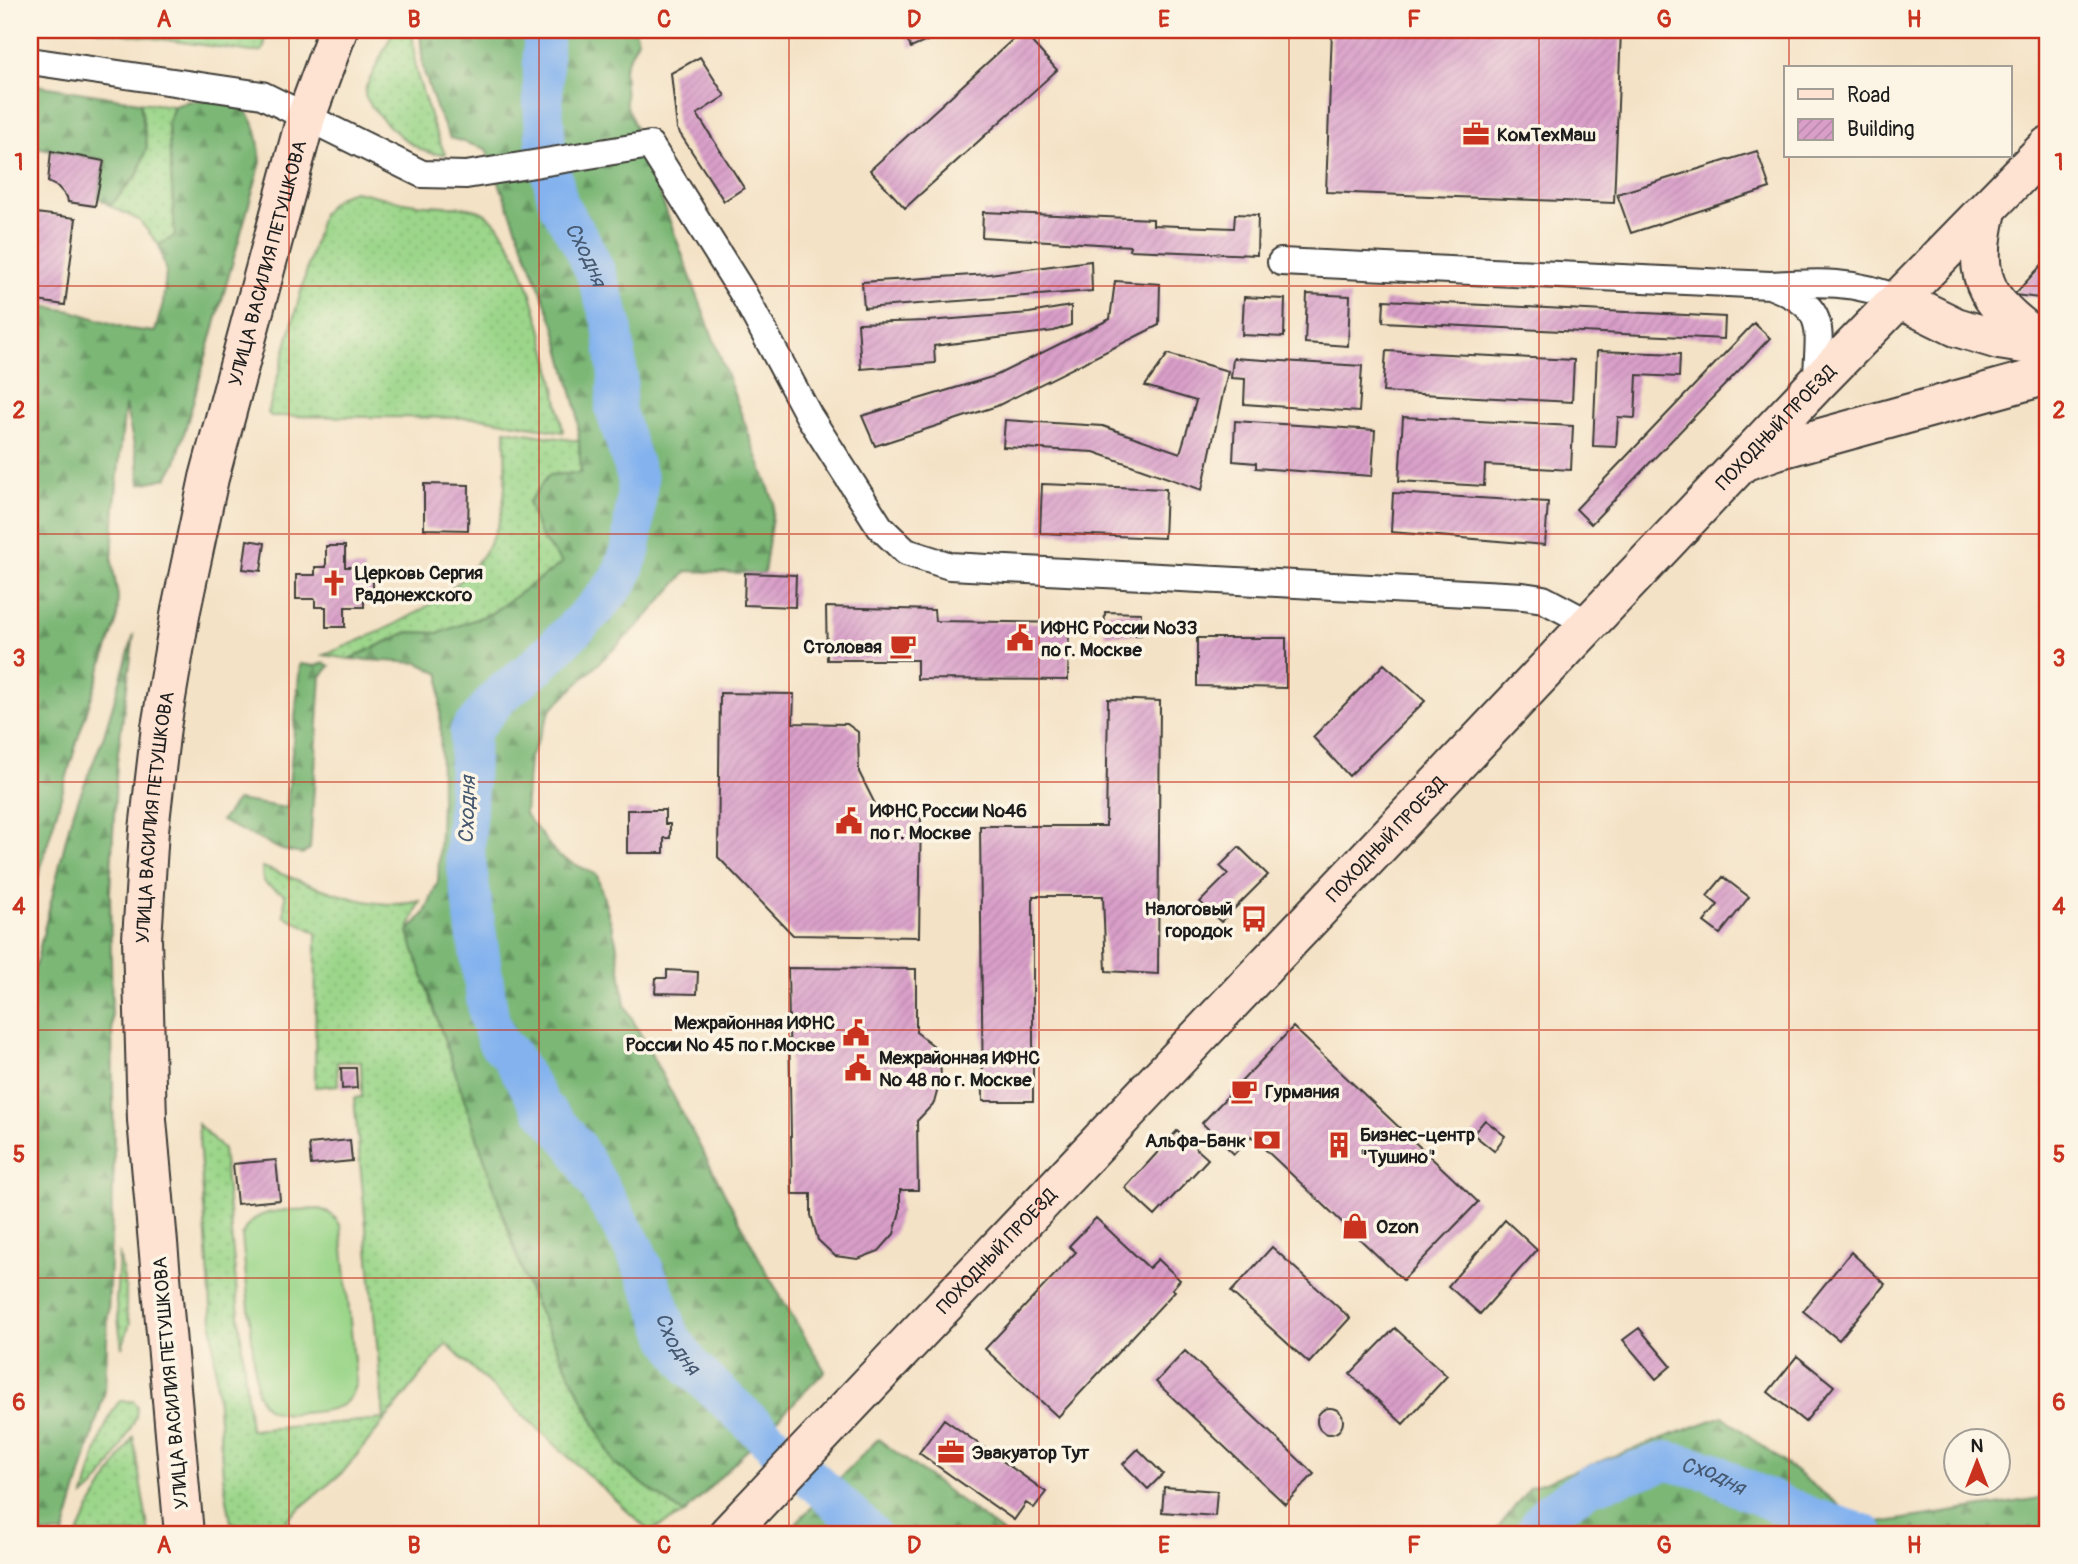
<svg xmlns="http://www.w3.org/2000/svg" width="2078" height="1564" viewBox="0 0 2078 1564" font-family="Pangolin,sans-serif">
	<defs>
		<pattern id="grass-dots" width="8" height="8" patternUnits="userSpaceOnUse" patternTransform="scale(1.75)"><rect width="8" height="8" fill="#9bd68a"/><path d="M2 2h.1M6 6h.1" fill="none" stroke="#85b776" stroke-width="1.8" stroke-linecap="round"/></pattern>
		<pattern id="forest-firs" width="22" height="20" patternUnits="userSpaceOnUse" patternTransform="scale(1.75)"><rect width="22" height="20" fill="#7cb776"/><path d="M5 1l3.5 6h-7zM16 11l3.5 6h-7z" fill="#659460"/></pattern>
		<pattern id="building-hatch" width="6" height="6" patternUnits="userSpaceOnUse" patternTransform="scale(1.75)"><rect width="6" height="6" fill="#d99fc9"/><path d="M-1 1l2-2M0 6l6-6M5 7l2-2" fill="none" stroke="#ba88ac"/></pattern>
	</defs>
	<rect width="100%" height="100%" fill="#fcf5e5"/>
	<filter id="ink" filterUnits="userSpaceOnUse"><feTurbulence type="fractalNoise" baseFrequency=".0143" numOctaves="2"/><feDisplacementMap in="SourceGraphic" scale="14" xChannelSelector="R" yChannelSelector="G"/><feConvolveMatrix kernelMatrix="1 2 1 2 8 2 1 2 1" color-interpolation-filters="sRGB"/></filter>
	<filter id="wash" filterUnits="userSpaceOnUse"><feTurbulence type="fractalNoise" baseFrequency=".00686" numOctaves="4" result="noise"/><feDisplacementMap in="SourceGraphic" scale="28" xChannelSelector="R" yChannelSelector="G"/><feGaussianBlur stdDeviation="1.57" result="paint"/><feColorMatrix in="noise" values="0 0 0 0 0 0 0 0 0 0 0 0 0 0 0 0 0 1.4 0 .05"/><feComposite in="paint" operator="in"/></filter>
	<g filter="url(#wash)">
		<rect width="100%" height="100%" fill="#f4e2c6"/>
		<path fill="url(#grass-dots)" stroke="#5c7953" stroke-width="2" d="M 96,30 L 267,30 L 264,47 L 262,51 L 252,52 Z
			M 394,30 L 412,30 L 416,71 L 434,128 L 445,154 C 417,158 378,119 365,96 L 366,87 Z
			M 140,102 L 174,106 L 168,123 L 175,236 L 159,245 L 139,220 L 110,206 L 138,174 L 147,146 Z
			M 354,191 C 375,195 396,202 417,204 C 436,207 463,204 480,211 C 527,232 555,383 563,432 L 481,418 L 271,416 L 268,413 L 322,214 C 331,202 339,195 354,191 Z
			M 505,430 L 579,441 L 581,474 L 541,537 L 563,563 L 490,614 L 439,633 L 408,632 L 349,659 L 324,655 C 391,628 474,596 499,522 C 508,494 505,459 505,430 Z
			M 262,867 C 309,883 371,914 420,901 L 408,932 L 529,1291 L 614,1463 L 684,1514 L 649,1531 L 446,1344 L 344,1471 L 286,1520 L 306,1534 L 233,1534 L 223,1476 L 198,1124 L 223,1149 L 250,1430 L 384,1419 L 354,1098 L 362,1097 L 361,1062 L 337,1062 L 338,1085 L 315,1087 L 316,932 L 284,916 L 285,894 C 269,886 261,887 262,867 Z
			M 119,1253 L 126,1292 L 126,1312 L 130,1323 L 122,1348 L 116,1303 Z
			M 120,1401 L 133,1401 L 137,1406 L 136,1417 C 125,1440 105,1482 84,1496 C 91,1471 103,1419 120,1401 Z
			M 133,1437 L 149,1534 L 78,1534 L 90,1508 Z"/>
		<path fill="url(#forest-firs)" stroke="#4c6a49" stroke-width="2" d="M 420,30 L 635,30 L 638,40 L 624,68 L 626,103 L 774,502 L 764,574 L 687,571 L 644,620 L 551,709 L 529,760 L 525,814 L 558,856 L 597,875 L 616,941 L 625,1005 L 768,1275 L 825,1371 L 684,1514 L 614,1463 L 529,1291 L 408,932 L 425,913 L 438,881 L 441,803 L 440,674 L 419,663 L 349,659 L 408,632 L 439,633 L 490,614 L 562,563 L 541,537 L 528,503 L 549,475 L 581,473 L 577,411 L 554,325 L 486,149 L 450,138 L 438,113 L 423,69 Z
			M 30,84 L 140,102 L 147,146 L 138,174 L 110,206 L 98,197 L 105,160 L 30,146 Z
			M 189,101 C 246,100 255,105 261,162 L 176,462 L 167,478 L 140,484 L 138,463 L 125,405 L 115,505 L 112,562 L 118,597 L 117,620 L 78,738 L 30,905 L 30,304 L 72,311 L 129,329 L 155,332 L 163,303 L 166,272 L 159,245 L 175,236 L 168,123 L 174,106 Z
			M 134,634 L 117,761 L 110,891 L 114,1159 L 105,1391 L 64,1534 L 30,1534 L 30,988 L 71,818 L 103,738 Z
			M 324,663 L 330,666 L 321,676 L 310,849 L 302,854 L 282,850 L 221,821 L 237,800 L 287,808 L 300,664 L 315,666 Z
			M 1723,1416 L 1865,1525 L 2048,1497 L 2048,1534 L 1493,1534 L 1530,1487 Z
			M 878,1439 L 1005,1534 L 785,1534 Z"/>
		<path fill="#9bd68a" stroke="#5c7953" stroke-width="2" d="M 319,1209 C 330,1212 336,1217 341,1227 L 356,1382 C 353,1392 350,1400 342,1405 C 331,1412 280,1417 270,1410 C 263,1406 260,1399 257,1392 L 242,1236 C 251,1205 293,1211 319,1209 Z"/>
		<g fill="none" stroke-linecap="round" stroke-linejoin="round">
			<g stroke="#83b2ee" stroke-width="40">
				<path id="s1" d="M 543,30 L 543,102 L 546,151 L 559,206 L 581,242 L 595,271 L 612,323 L 618,377 L 615,409 L 638,481 L 631,549 L 620,579 L 600,603 L 537,666 L 499,696 L 470,731 L 465,855 L 489,1018 L 497,1041 L 510,1054 L 542,1107 L 575,1145 L 634,1248 L 655,1295 L 671,1338 L 692,1368 L 871,1534"/>
				<path id="s2" d="M 1534,1534 L 1548,1513 L 1588,1486 L 1667,1461 L 1711,1471 L 1737,1486 L 1810,1517 L 1864,1534"/>
			</g>
		</g>
		<g id="blocks">
			<path fill="url(#building-hatch)" d="M 903,30 L 952,30 L 911,48 Z
				M 1332,30 L 1621,30 L 1614,203 L 1326,192 Z
				M 1022,31 L 1057,70 L 905,208 L 870,170 Z
				M 700,57 L 725,96 L 697,114 L 744,188 L 724,201 L 677,129 L 671,73 Z
				M 51,151 L 104,161 L 95,206 L 68,202 L 67,197 L 58,187 L 48,182 Z
				M 1757,151 L 1770,188 L 1631,233 L 1617,194 Z
				M 983,212 L 1153,219 L 1153,225 L 1234,228 L 1235,214 L 1258,215 L 1257,255 L 1129,250 L 1130,246 L 982,237 Z
				M 36,213 L 76,218 L 65,305 L 30,300 L 30,260 Z
				M 2048,258 L 2048,299 L 2014,295 Z
				M 1091,261 L 1092,291 L 864,308 L 862,282 L 989,274 Z
				M 1115,281 L 1160,284 L 1159,325 L 997,406 L 875,446 L 862,416 L 995,376 L 1110,319 Z
				M 1307,294 L 1350,296 L 1348,346 L 1305,343 Z
				M 1244,297 L 1285,299 L 1284,337 L 1242,335 Z
				M 1384,300 L 1725,317 L 1724,339 L 1383,322 Z
				M 1071,306 L 1071,325 L 1054,331 L 934,346 L 935,363 L 861,369 L 858,323 L 928,321 L 1029,313 Z
				M 1754,323 L 1770,338 L 1591,524 L 1576,509 Z
				M 1386,351 L 1574,360 L 1572,402 L 1383,392 Z
				M 1597,351 L 1680,354 L 1679,377 L 1637,375 L 1635,418 L 1618,417 L 1616,447 L 1593,446 Z
				M 1168,354 L 1228,371 L 1202,490 L 1094,452 L 1003,447 L 1005,420 L 1103,426 L 1180,453 L 1196,401 L 1145,386 Z
				M 1233,358 L 1362,366 L 1359,412 L 1244,404 L 1245,379 L 1231,378 Z
				M 1403,417 L 1573,426 L 1571,470 L 1485,465 L 1484,486 L 1399,481 Z
				M 1235,421 L 1375,430 L 1372,476 L 1256,468 L 1256,463 L 1233,461 Z
				M 424,484 L 469,485 L 468,530 L 424,529 Z
				M 1042,484 L 1166,489 L 1164,538 L 1040,533 Z
				M 1393,493 L 1548,502 L 1545,545 L 1391,532 Z
				M 247,540 L 265,543 L 261,571 L 243,569 Z
				M 326,546 L 345,546 L 345,567 L 364,567 L 364,578 L 373,578 L 373,595 L 364,595 L 364,607 L 345,607 L 345,627 L 326,627 L 326,607 L 315,607 L 315,599 L 296,599 L 296,575 L 315,575 L 315,567 L 326,567 Z
				M 745,573 L 796,575 L 795,607 L 744,605 Z
				M 826,607 L 934,610 L 935,621 L 1069,623 L 1068,680 L 917,679 L 917,660 L 827,660 Z
				M 1105,612 L 1141,613 L 1141,635 L 1104,635 Z
				M 1197,638 L 1286,638 L 1286,688 L 1197,686 Z
				M 1384,664 L 1425,701 L 1349,776 L 1313,737 Z
				M 720,693 L 794,694 L 793,723 L 847,724 L 858,732 L 859,772 L 879,812 L 921,812 L 919,937 L 793,935 L 718,857 Z
				M 1108,699 L 1160,701 L 1158,974 L 1106,971 L 1103,896 L 1033,896 L 1033,1101 L 983,1101 L 980,826 L 1106,826 Z
				M 627,810 L 665,810 L 665,824 L 670,824 L 670,838 L 664,838 L 664,853 L 627,853 Z
				M 1239,847 L 1268,875 L 1221,922 L 1200,902 L 1228,874 L 1220,866 Z
				M 1723,877 L 1749,897 L 1720,934 L 1704,922 L 1718,905 L 1707,896 Z
				M 788,968 L 916,969 L 916,1032 L 934,1046 L 940,1061 L 941,1077 L 934,1103 L 917,1121 L 918,1190 L 900,1190 L 900,1211 L 894,1234 L 879,1251 L 858,1259 L 835,1256 L 818,1240 L 811,1215 L 811,1194 L 792,1194 Z
				M 667,970 L 698,972 L 697,994 L 655,993 L 656,978 L 667,978 Z
				M 1293,1027 L 1478,1202 L 1403,1280 L 1251,1136 L 1234,1154 L 1202,1123 Z
				M 341,1068 L 356,1068 L 357,1088 L 342,1089 Z
				M 1485,1120 L 1505,1136 L 1494,1151 L 1473,1134 Z
				M 1177,1131 L 1208,1159 L 1155,1216 L 1125,1188 Z
				M 350,1140 L 352,1161 L 311,1165 L 309,1144 Z
				M 276,1160 L 280,1200 L 237,1204 L 233,1164 Z
				M 1096,1218 L 1149,1268 L 1158,1259 L 1180,1280 L 1172,1289 L 1175,1291 L 1058,1417 L 985,1349 L 1076,1252 L 1069,1246 Z
				M 1505,1220 L 1537,1250 L 1480,1314 L 1448,1286 Z
				M 1272,1247 L 1350,1318 L 1309,1363 L 1231,1292 Z
				M 1851,1252 L 1885,1284 L 1839,1340 L 1803,1311 Z
				M 1395,1328 L 1447,1376 L 1403,1424 L 1350,1374 Z
				M 1639,1328 L 1671,1366 L 1656,1379 L 1623,1340 Z
				M 1185,1351 L 1314,1474 L 1285,1504 L 1156,1382 Z
				M 1797,1356 L 1834,1386 L 1805,1422 L 1768,1392 Z
				M1317 1421a13 13 0 1 1 26 0a13 13 0 1 1-26 0Z
				M 944,1419 L 1046,1492 L 1034,1508 L 1026,1503 L 1014,1520 L 919,1453 Z
				M 1138,1449 L 1163,1474 L 1148,1489 L 1123,1464 Z
				M 1164,1487 L 1217,1491 L 1215,1516 L 1162,1512 Z"/>
		</g>
	</g>
	<g filter="url(#ink)">
		<use href="#blocks" fill-opacity="0" stroke="#3c3a36" stroke-width="2"/>
		<g fill="none" stroke-linecap="round" stroke-linejoin="round">
			<g stroke="#3c3a36" stroke-width="30">
				<path id="street" d="M 30,61 L 262,95 L 422,174 L 466,175 L 650,145 L 744,295 L 809,416 L 880,527 L 906,552 L 950,566 L 1523,596 L 1543,599 L 1590,624
					M 1281,262 L 1770,285 C 1820,282 1854,280 1901,300
					M 1772,286 C 1832,309 1817,331 1817,383"/>
			</g>
			<g stroke="#3c3a36" stroke-width="42">
				<g id="secondary">
					<path d="M 1987,211 C 1969,286 1990,304 2048,347"/>
					<path d="M 1901,300 L 1956,327 L 1999,340 L 2043,347"/>
					<path d="M 1748,460 L 1777,450 L 2048,375"/>
					<path id="s3" d="M 184,1534 L 147,1120 L 142,939 L 149,830 L 161,727 L 181,610 L 209,478 L 306,117 L 338,30"/>
					<path id="s4" d="M 728,1534 L 1817,383 L 2048,146"/>
				</g>
			</g>
			<use href="#street" stroke="#fff" stroke-width="26"/>
			<use href="#secondary" stroke="#fee3d2" stroke-width="38"/>
		</g>
	</g>
	<path fill="none" stroke="#c8321e" stroke-width="2" stroke-opacity="0.55" d="M 289,30 L 289,1534M 539,30 L 539,1534M 789,30 L 789,1534M 1039,30 L 1039,1534M 1289,30 L 1289,1534M 1539,30 L 1539,1534M 1789,30 L 1789,68M 1789,156 L 1789,1534M 30,286 L 2048,286M 30,534 L 2048,534M 30,782 L 2048,782M 30,1030 L 2048,1030M 30,1278 L 2048,1278"/>
	<defs>
		<g id="office-bare" transform="scale(2.1)"><path d="M-6-3h4V-5.5h4V-3h4V5H-6ZM-1-4.5V-3h2v-1.5ZM-6 0V1H6V0Z" fill="#c8321e" stroke="#fcf5e5" stroke-width="2.5" paint-order="stroke"/></g>
		<g id="church-bare" transform="scale(2.1)"><path d="M-1.2-6h2.4v3.5h3.3v2.4h-3.3V6h-2.4V-.1h-3.3v-2.4h3.3Z" fill="#c8321e" stroke="#fcf5e5" stroke-width="2.5" paint-order="stroke"/></g>
		<g id="civic-bare" transform="scale(2.1)"><path d="M-.6-6.5H3V-4.5H.6V-3L4-1V1h2V6H-6V1h2V-1L-.6-3ZM-1.2 2.5V6h2.4V2.5Z" fill="#c8321e" stroke="#fcf5e5" stroke-width="2.5" paint-order="stroke"/></g>
		<g id="cafe-bare" transform="scale(2.1)"><path d="M-5.5-4.5H6V0H3Q3 3.5 0 3.5H-2.5Q-5.5 3.5-5.5 0ZM3-3.2v2h1.7v-2ZM-6 4.5H4V6H-6Z" fill="#c8321e" stroke="#fcf5e5" stroke-width="2.5" paint-order="stroke"/></g>
		<g id="bus-bare" transform="scale(2.1)"><path d="M-5-6H5V4H4V6H2V4H-2V6H-4V4H-5ZM-3.5-4V0h7V-4ZM-3.5 1.2v1.5H-2V1.2ZM2 1.2v1.5H3.5V1.2Z" fill="#c8321e" stroke="#fcf5e5" stroke-width="2.5" paint-order="stroke"/></g>
		<g id="bank-bare" transform="scale(2.1)"><path d="M-6-4H6V4H-6ZM0-2.3a2.3 2.3 0 1 0 0 4.6a2.3 2.3 0 1 0 0-4.6Z" fill="#c8321e" stroke="#fcf5e5" stroke-width="2.5" paint-order="stroke"/></g>
		<g id="building-bare" transform="scale(2.1)"><path d="M-4-6H4V6H1V3H-1V6H-4ZM-2.5-4.3h1.7v1.8h-1.7ZM.8-4.3h1.7v1.8H.8ZM-2.5-1h1.7V.8h-1.7ZM.8-1h1.7V.8H.8Z" fill="#c8321e" stroke="#fcf5e5" stroke-width="2.5" paint-order="stroke"/></g>
		<g id="shop-bare" transform="scale(2.1)"><path d="M-5-2.5h2.3a2.7 3.5 0 0 1 5.4 0H5L5.5 6h-11ZM-1.5-2.5h3a1.5 2.3 0 0 0-3 0Z" fill="#c8321e" stroke="#fcf5e5" stroke-width="2.5" paint-order="stroke"/></g>
	</defs>
	<g fill-rule="evenodd">
		<use href="#office-bare" x="1476" y="134"/>
		<use href="#church-bare" x="334" y="583"/>
		<use href="#civic-bare" x="1020" y="638"/>
		<use href="#cafe-bare" x="903" y="646"/>
		<use href="#civic-bare" x="849" y="821"/>
		<use href="#bus-bare" x="1254" y="919"/>
		<use href="#civic-bare" x="856" y="1033"/>
		<use href="#civic-bare" x="858" y="1068"/>
		<use href="#cafe-bare" x="1244" y="1091"/>
		<use href="#bank-bare" x="1267" y="1140"/>
		<use href="#building-bare" x="1339" y="1145"/>
		<use href="#shop-bare" x="1355" y="1226"/>
		<use href="#office-bare" x="951" y="1452"/>
	</g>
	<g text-anchor="middle" stroke-width="7" stroke-linejoin="round" paint-order="stroke">
		<g font-size="19" font-weight="bold" fill="#1c1c1c" stroke="#fcf5e5" text-anchor="start">
			<text x="1497" y="141">КомТехМаш</text>
			<text x="355" y="579">Церковь Сергия<tspan x="355" dy="22">Радонежского</tspan></text>
			<text x="1041" y="634">ИФНС России №33<tspan x="1041" dy="22">по г. Москве</tspan></text>
			<text x="882" y="653" text-anchor="end">Столовая</text>
			<text x="870" y="817">ИФНС России №46<tspan x="870" dy="22">по г. Москве</tspan></text>
			<text x="1233" y="915" text-anchor="end">Налоговый<tspan x="1233" dy="22">городок</tspan></text>
			<text x="835" y="1029" text-anchor="end">Межрайонная ИФНС<tspan x="835" dy="22">России № 45 по г.Москве</tspan></text>
			<text x="879" y="1064">Межрайонная ИФНС<tspan x="879" dy="22">№ 48 по г. Москве</tspan></text>
			<text x="1265" y="1098">Гурмания</text>
			<text x="1360" y="1141">Бизнес-центр<tspan x="1360" dy="22">"Тушино"</tspan></text>
			<text x="1246" y="1147" text-anchor="end">Альфа-Банк</text>
			<text x="1376" y="1233">Ozon</text>
			<text x="972" y="1459">Эвакуатор Тут</text>
		</g>
		<g font-size="19" fill="#1c1c1c" stroke="#fcf5e5">
			<text dy="7" stroke="none"><textPath href="#s3" startOffset="1286">УЛИЦА ВАСИЛИЯ ПЕТУШКОВА</textPath></text>
			<text dy="7" stroke="none"><textPath href="#s4" startOffset="1524">ПОХОДНЫЙ ПРОЕЗД</textPath></text>
			<text dy="7" stroke="none"><textPath href="#s3" startOffset="719">УЛИЦА ВАСИЛИЯ ПЕТУШКОВА</textPath></text>
			<text dy="7" stroke="none"><textPath href="#s4" startOffset="957">ПОХОДНЫЙ ПРОЕЗД</textPath></text>
			<text dy="7" stroke="none"><textPath href="#s4" startOffset="390">ПОХОДНЫЙ ПРОЕЗД</textPath></text>
			<text transform="translate(170 1383) rotate(-95)" y="7">УЛИЦА ВАСИЛИЯ ПЕТУШКОВА</text>
		</g>
		<g font-size="21" font-style="italic" fill="#455870" stroke="#fcf5e5">
			<text dy="7" stroke="none"><textPath href="#s1" startOffset="233">Сходня</textPath></text>
			<text transform="translate(467 810) rotate(-88)" y="7">Сходня</text>
			<text dy="7" stroke="none"><textPath href="#s1" startOffset="1451">Сходня</textPath></text>
			<text dy="7" stroke="none"><textPath href="#s2" startOffset="205">Сходня</textPath></text>
		</g>
	</g>
	<rect width="2078" height="1564" fill="none" stroke="#fcf5e5" stroke-width="77"/>
	<rect x="1784" y="66" width="228" height="91" fill="#fcf5e5" stroke="#a29e95" stroke-width="2"/>
	<rect x="1798" y="89" width="35" height="10" fill="#fee3d2" stroke="#a29e95" stroke-width="2"/>
	<text x="1847" y="102" font-size="21" fill="#1c1c1c">Road</text>
	<rect x="1798" y="119" width="35" height="21" fill="url(#building-hatch)" stroke="#a29e95" stroke-width="2"/>
	<text x="1847" y="136" font-size="21" fill="#1c1c1c">Building</text>
	<g transform="translate(1977 1462)"><circle r="33" fill="#fcf5e5" stroke="#a29e95" stroke-width="2"/>
	<path d="M0-5L12 26L0 18L-12 26Z" fill="#c8321e"/>
	<text y="-10" font-size="19" font-weight="bold" text-anchor="middle" fill="#1c1c1c">N</text>
	</g>
	<rect x="38" y="38" width="2001" height="1488" fill="none" stroke="#c8321e" stroke-width="2.5"/>
	<g font-size="23" text-anchor="middle" font-weight="bold" fill="#c8321e">
		<text x="164" y="27">A</text>
		<text x="414" y="27">B</text>
		<text x="664" y="27">C</text>
		<text x="914" y="27">D</text>
		<text x="1164" y="27">E</text>
		<text x="1414" y="27">F</text>
		<text x="1664" y="27">G</text>
		<text x="1914" y="27">H</text>
		<text x="19" y="170">1</text>
		<text x="2059" y="170">1</text>
		<text x="19" y="418">2</text>
		<text x="2059" y="418">2</text>
		<text x="19" y="666">3</text>
		<text x="2059" y="666">3</text>
		<text x="19" y="914">4</text>
		<text x="2059" y="914">4</text>
		<text x="19" y="1162">5</text>
		<text x="2059" y="1162">5</text>
		<text x="19" y="1410">6</text>
		<text x="2059" y="1410">6</text>
		<text x="164" y="1553">A</text>
		<text x="414" y="1553">B</text>
		<text x="664" y="1553">C</text>
		<text x="914" y="1553">D</text>
		<text x="1164" y="1553">E</text>
		<text x="1414" y="1553">F</text>
		<text x="1664" y="1553">G</text>
		<text x="1914" y="1553">H</text>
	</g>
</svg>
